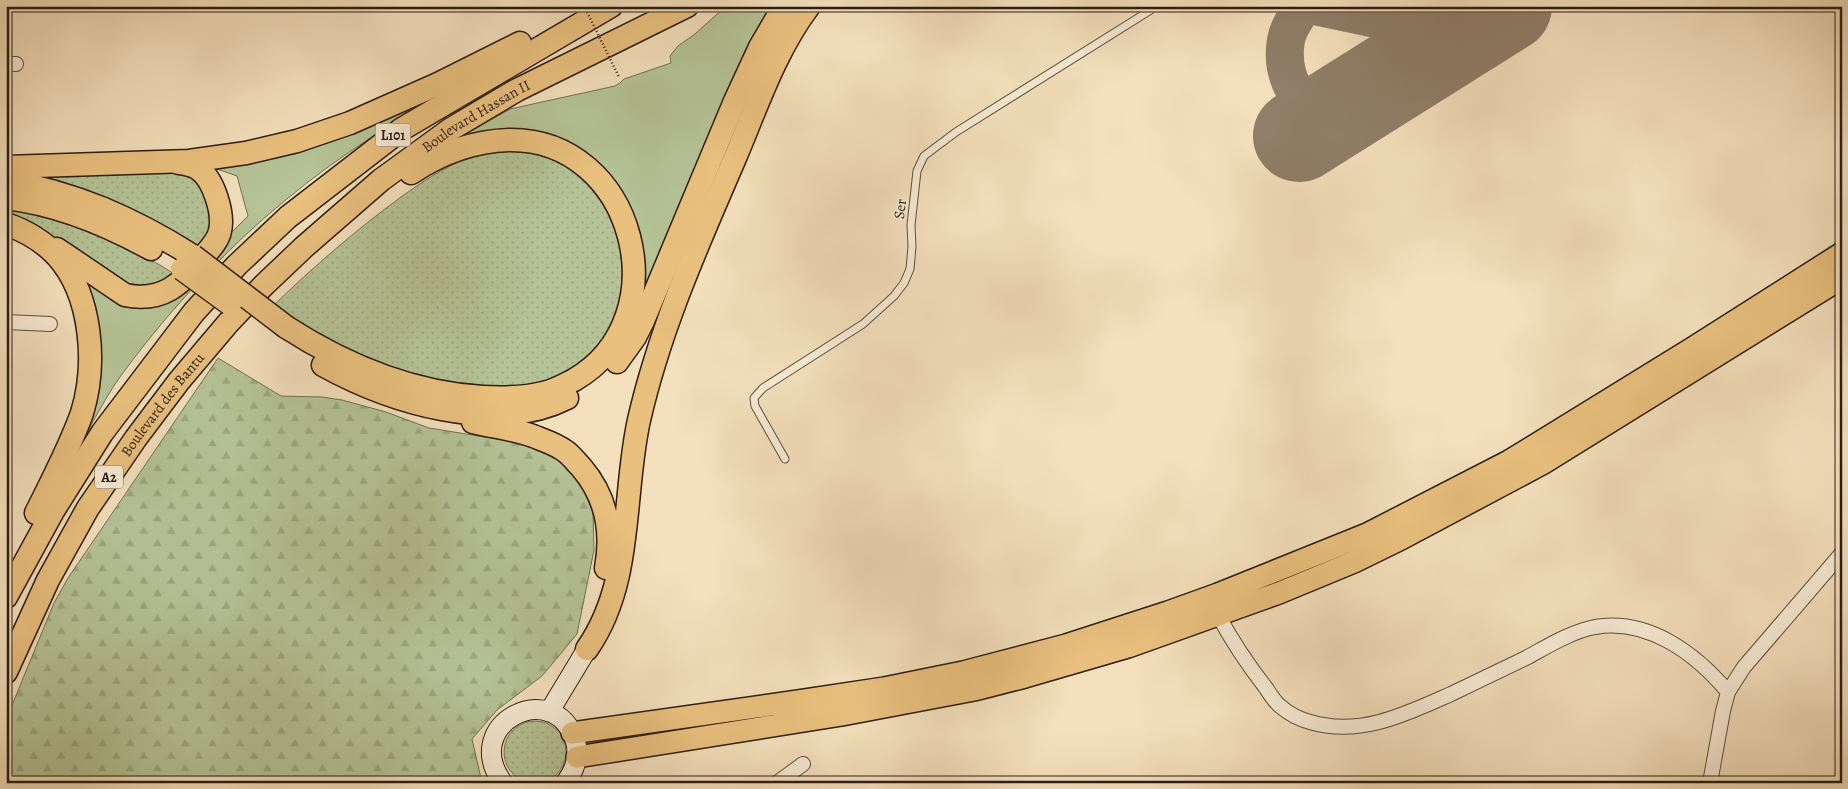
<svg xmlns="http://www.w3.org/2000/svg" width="1848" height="789" viewBox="0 0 1848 789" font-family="Alegreya,serif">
	<defs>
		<pattern id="grass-dots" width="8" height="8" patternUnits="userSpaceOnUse" patternTransform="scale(1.25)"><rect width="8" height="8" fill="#b5c396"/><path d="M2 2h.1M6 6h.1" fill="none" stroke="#9ca780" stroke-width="1.8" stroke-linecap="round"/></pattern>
		<pattern id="forest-firs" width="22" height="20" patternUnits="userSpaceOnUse" patternTransform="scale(1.25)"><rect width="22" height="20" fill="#b5c396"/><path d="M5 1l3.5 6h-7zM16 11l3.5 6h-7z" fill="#9ca780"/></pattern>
	</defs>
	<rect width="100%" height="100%" fill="#f4e0bd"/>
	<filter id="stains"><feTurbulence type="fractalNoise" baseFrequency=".004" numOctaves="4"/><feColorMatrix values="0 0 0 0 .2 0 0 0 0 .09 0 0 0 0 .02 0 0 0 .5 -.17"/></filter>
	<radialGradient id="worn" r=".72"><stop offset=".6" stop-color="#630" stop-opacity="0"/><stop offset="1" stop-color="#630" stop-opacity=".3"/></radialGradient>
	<path fill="url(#grass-dots)" stroke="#707054" d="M 523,150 L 567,164 L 612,206 L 631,278 L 598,357 L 538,388 L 442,386 L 328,345 L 273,306 C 313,267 356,230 401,197 C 421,183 443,167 467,159 C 485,152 504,151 523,150 Z
		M 191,170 L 214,211 L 203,253 L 13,174 Z
		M 6,208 C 67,217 127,243 179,277 L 142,291 L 94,267 L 51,235 L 28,222 L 6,213 Z
		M504 752a31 31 0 1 1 62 0a31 31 0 1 1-62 0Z"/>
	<path fill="url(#forest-firs)" stroke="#707054" d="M 218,358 L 281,396 L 322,397 L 342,400 L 386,412 L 429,428 L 522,443 L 552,454 L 573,473 L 583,489 L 593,512 L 594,550 L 577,634 L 542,676 L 497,710 L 472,739 L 482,783 L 6,783 L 6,720 L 54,603 L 68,578 Z"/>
	<path fill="#b5c396" stroke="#707054" d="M 726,6 L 772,6 L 756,31 L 743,59 L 640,310 L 639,233 L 625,196 L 612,178 L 597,165 L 457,139 L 510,109 L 615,86 L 620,83 L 624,79 L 671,63 L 670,56 L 678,46 L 695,34 Z
		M 446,91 C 391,124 336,158 287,199 C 225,249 161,319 115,384 C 102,404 91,426 79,446 L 87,419 L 77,270 L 138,304 L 230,234 L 248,216 L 237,176 L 211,167 L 294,154 L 353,133 Z"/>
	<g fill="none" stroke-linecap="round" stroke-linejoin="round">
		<path stroke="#907e68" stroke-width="38" d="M 1305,6 L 1303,7 C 1296,17 1288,28 1286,40 C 1280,75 1298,112 1334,119 C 1339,120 1344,122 1349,122 C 1354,122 1359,120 1364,119 C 1374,117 1388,113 1395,106 C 1407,93 1413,78 1417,62
			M 1314,6 L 1423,29 L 1453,27 L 1484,20"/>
		<path stroke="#907e68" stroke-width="92" d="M 1299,136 L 1506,6"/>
		<g stroke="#5e4d3e" stroke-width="9">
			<path id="service" d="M 785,459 L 755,406 L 754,398 L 763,388 L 863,324 L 894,296 L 904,283 L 910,269 L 912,247 L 911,225 L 917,171 L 924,156 L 956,132 L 1157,6"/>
		</g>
		<g stroke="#5e4d3e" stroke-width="16">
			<path id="minor" d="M 6,64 L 16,64
				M 6,322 L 50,324
				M 1218,615 C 1232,641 1248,665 1266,688 C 1270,694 1274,701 1280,706 C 1288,713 1299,719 1310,722 C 1360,737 1406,714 1451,694 C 1476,682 1501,670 1526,658 C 1548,646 1570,632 1595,627 C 1649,618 1696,654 1728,692
				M 777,783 L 803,764
				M 1710,783 L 1723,711 L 1728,692 L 1744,667 L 1842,553"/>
		</g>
		<g stroke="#2c1c13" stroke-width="21">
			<path id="secondary" d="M 549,712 L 587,649
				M 503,783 C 459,724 553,676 575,740 C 580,755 575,771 565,783"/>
		</g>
		<g stroke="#2c1c13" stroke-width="24">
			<path id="primary" d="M 572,733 L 805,700 L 884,688 L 963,672 L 1066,645 L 1168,612 L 1218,594 L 1367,534 L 1509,461 L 1691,349 L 1842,253
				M 577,757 L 842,715 L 974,690 L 1025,677 L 1128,647 L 1279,593 L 1354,562 L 1401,539 L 1542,464 L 1842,278"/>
		</g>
		<g stroke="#2c1c13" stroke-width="25">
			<g id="trunk">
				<path d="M 6,167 L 189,161 L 246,153 L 297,141 L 350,123 L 438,84 L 520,43"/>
				<path d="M 6,181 C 75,192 134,219 193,256"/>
				<path d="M 6,198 C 57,204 106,224 151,249"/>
				<path d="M 6,224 C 26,231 43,241 57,256 C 92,295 97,364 82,413 C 70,447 52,481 36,513"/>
				<path d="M 57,249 L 125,295 C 162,303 182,284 203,257 C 209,250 218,241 220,231 C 224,214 214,178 197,168 C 192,165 185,164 179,163"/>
				<path d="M 286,327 C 345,365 413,393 483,397 C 503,398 524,398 543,393 C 554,391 564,385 574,380 C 681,318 635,138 509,140 C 473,141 441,153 411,173"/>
				<path d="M 617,362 L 635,337 L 643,321 L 735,101 L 760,47 L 784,6"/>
				<path d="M 323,365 C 390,402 494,435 567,398"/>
				<path d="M 473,422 C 493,427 514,429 533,436 C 543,440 556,444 565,451 C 571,455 576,462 581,467 C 606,496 613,530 606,568"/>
				<path d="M 6,597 L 53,511 L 102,433 L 194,312 L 237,265 L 288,217 L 402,129 L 611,6"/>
				<path d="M 587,649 C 634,582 622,496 639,420 C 660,328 698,244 735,158 C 757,106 775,51 809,6"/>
				<path id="s1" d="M 6,672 L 48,580 L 88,508 L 136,438 L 179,381 L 229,322 L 264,285 L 304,247 L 381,180 L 451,129 L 517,90 L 687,6"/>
			</g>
		</g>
		<use href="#service" stroke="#f8ebd4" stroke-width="7"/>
		<use href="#minor" stroke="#f8ebd4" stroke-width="14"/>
		<use href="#secondary" stroke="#f8ebd4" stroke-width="19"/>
		<use href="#primary" stroke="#eac07e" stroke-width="21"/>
		<use href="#trunk" stroke="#eac07e" stroke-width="22"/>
		<g stroke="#2c1c13" stroke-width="25" stroke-linecap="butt">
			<path id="trunk-bridge" d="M 193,256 L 286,327
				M 182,269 L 230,304"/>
		</g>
		<path stroke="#2c1c13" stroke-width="2.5" stroke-dasharray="1 2.5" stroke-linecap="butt" d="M 584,6 L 619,77"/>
		<use href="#trunk-bridge" stroke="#eac07e" stroke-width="22"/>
	</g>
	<g text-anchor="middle" stroke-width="4" stroke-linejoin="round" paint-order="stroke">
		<g fill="#f8ebd4" stroke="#695a4d" stroke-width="1">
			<rect x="375.5" y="123.5" width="35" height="23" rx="4"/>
			<rect x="95" y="465.5" width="28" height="23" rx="4"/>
		</g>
		<g font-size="14" font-weight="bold" fill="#2c1c13">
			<text x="393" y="140">L101</text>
			<text x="109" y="482">A2</text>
		</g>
		<g font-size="15" fill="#2c1c13" stroke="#f8ebd4">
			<text dy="5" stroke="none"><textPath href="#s1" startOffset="740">Boulevard Hassan II</textPath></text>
			<text transform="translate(900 209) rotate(-83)" y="5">Ser</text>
			<text dy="5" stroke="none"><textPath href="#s1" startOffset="311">Boulevard des Bantu</textPath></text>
		</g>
	</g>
	<rect width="1848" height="789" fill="none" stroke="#f4e0bd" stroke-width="25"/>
	<rect x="8" y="8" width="1833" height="774" fill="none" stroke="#2c1c13" stroke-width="2.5"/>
	<rect x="12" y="12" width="1823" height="764" fill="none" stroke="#2c1c13"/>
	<rect width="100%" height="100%" filter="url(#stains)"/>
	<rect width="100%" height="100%" fill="url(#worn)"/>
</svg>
